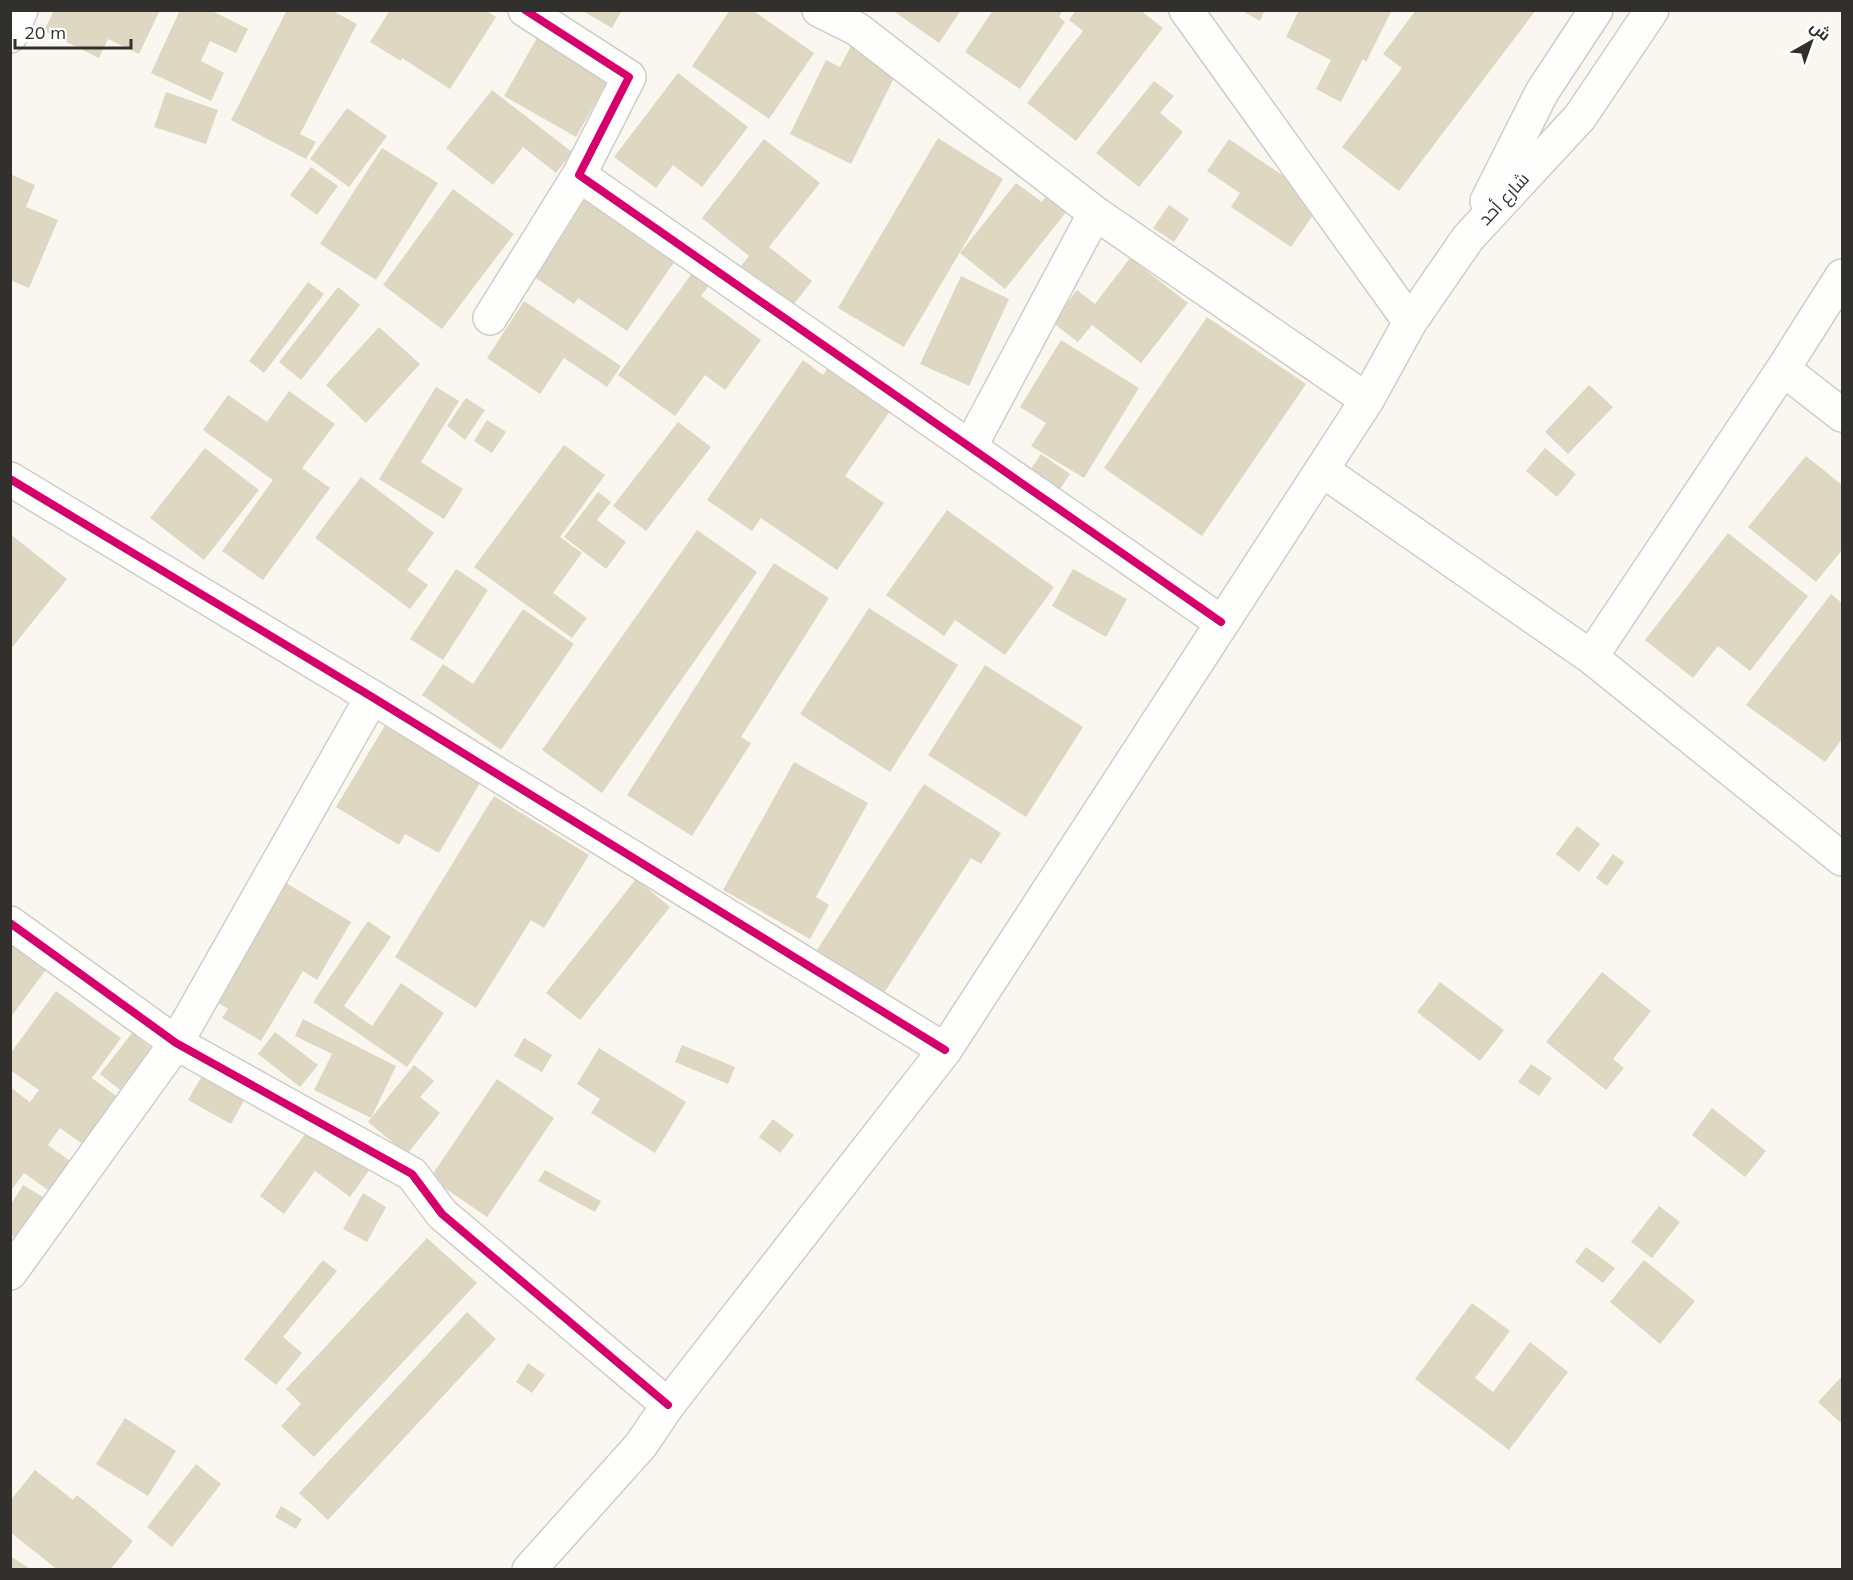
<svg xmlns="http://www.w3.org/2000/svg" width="1853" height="1580" viewBox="0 0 1853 1580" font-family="Mulish,Cairo,sans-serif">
	<rect width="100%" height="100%" fill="#f9f7f0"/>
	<path fill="#ded7c1" d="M 54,10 L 160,10 L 139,54 L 108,39 L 99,58 L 44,31 Z
		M 180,10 L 210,10 L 248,29 L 236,53 L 210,41 L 201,61 L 224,73 L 211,101 L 151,73 Z
		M 287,10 L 331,10 L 357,24 L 300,134 L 316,142 L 306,159 L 231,120 Z
		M 390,10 L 485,10 L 496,17 L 450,89 L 402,58 L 401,61 L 370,42 Z
		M 581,10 L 622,10 L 612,28 Z
		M 730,10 L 752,10 L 814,53 L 769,119 L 692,66 Z
		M 892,10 L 961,10 L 939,43 Z
		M 993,10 L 1063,10 L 1059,17 L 1065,22 L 1020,89 L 965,52 Z
		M 1076,10 L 1140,10 L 1163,28 L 1076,141 L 1027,103 L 1083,31 L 1069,20 Z
		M 1241,10 L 1265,10 L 1260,21 Z
		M 1299,10 L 1392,10 L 1366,62 L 1363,59 L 1341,102 L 1316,89 L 1331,60 L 1286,37 Z
		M 1416,10 L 1536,10 L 1399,191 L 1342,147 L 1402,68 L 1383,54 Z
		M 537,38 L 609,79 L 576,137 L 504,96 Z
		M 854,40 L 901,64 L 851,164 L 790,134 L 826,60 L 840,67 Z
		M 678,73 L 748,127 L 702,187 L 673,165 L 656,188 L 614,157 Z
		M 1154,81 L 1174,96 L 1160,113 L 1183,132 L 1139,187 L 1096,153 Z
		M 492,90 L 572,152 L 556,173 L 523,147 L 493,185 L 446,148 Z
		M 166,92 L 218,110 L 206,144 L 154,127 Z
		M 347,108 L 387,136 L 349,187 L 310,159 Z
		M 938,138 L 1003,179 L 904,347 L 838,308 Z
		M 764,139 L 820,183 L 769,247 L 812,281 L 787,313 L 736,272 L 749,256 L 702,218 Z
		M 1229,139 L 1322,202 L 1291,247 L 1231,207 L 1240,193 L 1207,171 Z
		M 382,148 L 438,183 L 376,280 L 320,244 Z
		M 311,167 L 338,186 L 317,215 L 290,195 Z
		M 10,174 L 35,185 L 26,207 L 58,220 L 29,288 L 10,280 Z
		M 1016,183 L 1042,202 L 1047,195 L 1067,211 L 1005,289 L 960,253 Z
		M 453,189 L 514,234 L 442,329 L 383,285 Z
		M 583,190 L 679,255 L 627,331 L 578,298 L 574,304 L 527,272 Z
		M 1169,205 L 1189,219 L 1174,242 L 1153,228 Z
		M 1130,258 L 1188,303 L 1141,363 L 1092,325 L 1078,342 L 1052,322 L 1077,290 L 1095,304 Z
		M 693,272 L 710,284 L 701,296 L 761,340 L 725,390 L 705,375 L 675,416 L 618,375 Z
		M 961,276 L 1009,299 L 969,386 L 920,364 Z
		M 308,282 L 324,294 L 264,373 L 249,361 Z
		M 338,287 L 360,305 L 301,380 L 279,362 Z
		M 524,301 L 621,366 L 607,387 L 564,358 L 540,394 L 487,358 Z
		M 1207,317 L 1306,384 L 1202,536 L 1104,468 Z
		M 379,327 L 420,364 L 366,423 L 326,385 Z
		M 1061,340 L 1139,388 L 1084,478 L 1031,446 L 1046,423 L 1020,407 Z
		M 834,358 L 897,401 L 845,476 L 884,503 L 837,570 L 761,518 L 752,531 L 707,500 L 803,360 L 823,375 Z
		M 1589,385 L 1613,407 L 1568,454 L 1545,432 Z
		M 436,387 L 459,401 L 421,462 L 463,489 L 444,519 L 379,479 Z
		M 289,391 L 335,424 L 302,468 L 330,488 L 263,580 L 222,551 L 273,480 L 203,430 L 228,395 L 267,422 Z
		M 466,398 L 485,410 L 465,440 L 447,426 Z
		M 487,420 L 506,432 L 492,453 L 474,441 Z
		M 678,422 L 711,447 L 646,531 L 613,506 Z
		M 564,445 L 605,475 L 560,537 L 582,553 L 553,593 L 587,618 L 572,638 L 474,567 Z
		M 205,448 L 259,490 L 204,560 L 150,518 Z
		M 1545,448 L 1576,474 L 1557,497 L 1526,471 Z
		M 1041,454 L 1070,474 L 1052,501 L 1023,481 Z
		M 1806,456 L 1842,485 L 1842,550 L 1816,582 L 1748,527 Z
		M 361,477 L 434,533 L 407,570 L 428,585 L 410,609 L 315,538 Z
		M 598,492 L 611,502 L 597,520 L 626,542 L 606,569 L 564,537 Z
		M 947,510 L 1054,587 L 1005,655 L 955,620 L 944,636 L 886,595 Z
		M 697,530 L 757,572 L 602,793 L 542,750 Z
		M 1728,533 L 1808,596 L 1750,671 L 1718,646 L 1693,678 L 1645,640 Z
		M 10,534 L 67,579 L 10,650 Z
		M 774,563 L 829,598 L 741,737 L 751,743 L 692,836 L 627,795 Z
		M 456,569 L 488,590 L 443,660 L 410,639 Z
		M 1073,569 L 1127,599 L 1106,637 L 1052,606 Z
		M 1831,594 L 1842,603 L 1842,739 L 1825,762 L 1746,705 Z
		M 869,608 L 958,665 L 890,772 L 800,714 Z
		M 523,609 L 574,644 L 501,750 L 422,695 L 443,664 L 473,684 Z
		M 985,665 L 1083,727 L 1026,817 L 928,755 Z
		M 387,722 L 481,781 L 439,853 L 405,834 L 399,845 L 336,807 Z
		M 794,762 L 868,803 L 816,897 L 829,905 L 810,939 L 723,890 Z
		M 924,784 L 1001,833 L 981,864 L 971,858 L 882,996 L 815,953 Z
		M 494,796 L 589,855 L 544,928 L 531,920 L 476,1008 L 395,957 Z
		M 1577,826 L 1600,844 L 1579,872 L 1556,854 Z
		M 1613,854 L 1624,862 L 1607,886 L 1596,878 Z
		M 636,879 L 670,907 L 580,1020 L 546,993 Z
		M 286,883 L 351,922 L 317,980 L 303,971 L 261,1041 L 222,1018 L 228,1009 L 207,996 L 256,934 Z
		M 368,921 L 391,937 L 344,1006 L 372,1026 L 401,983 L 444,1013 L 407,1067 L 313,1002 Z
		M 10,939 L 48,967 L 10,1018 Z
		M 1602,972 L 1651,1011 L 1613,1059 L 1624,1068 L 1606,1090 L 1546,1042 Z
		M 1440,982 L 1504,1030 L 1480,1061 L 1417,1012 Z
		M 56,991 L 121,1038 L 92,1078 L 127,1104 L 92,1151 L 60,1128 L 48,1145 L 81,1169 L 59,1198 L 24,1173 L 10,1192 L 10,1087 L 30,1102 L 39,1090 L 10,1070 L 10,1054 Z
		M 303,1019 L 396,1066 L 371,1118 L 314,1090 L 332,1054 L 295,1036 Z
		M 275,1032 L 318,1065 L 300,1087 L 258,1054 Z
		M 132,1033 L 156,1052 L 124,1093 L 100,1074 Z
		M 524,1038 L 552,1055 L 542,1072 L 514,1056 Z
		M 682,1045 L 735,1067 L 728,1084 L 675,1062 Z
		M 599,1048 L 686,1102 L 655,1153 L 591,1113 L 600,1099 L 577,1084 Z
		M 1531,1064 L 1552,1078 L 1539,1096 L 1518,1082 Z
		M 414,1065 L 434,1081 L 420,1097 L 440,1113 L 407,1154 L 368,1122 Z
		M 206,1069 L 248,1093 L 231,1124 L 188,1100 Z
		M 497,1079 L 554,1118 L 487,1217 L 430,1178 Z
		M 1712,1108 L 1766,1151 L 1745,1177 L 1692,1135 Z
		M 773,1119 L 794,1135 L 780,1153 L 759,1137 Z
		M 311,1126 L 370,1169 L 350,1197 L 315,1171 L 284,1214 L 260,1196 Z
		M 545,1170 L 601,1201 L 595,1212 L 538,1181 Z
		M 23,1185 L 53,1203 L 28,1245 L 10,1234 L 10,1206 Z
		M 363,1193 L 386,1207 L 367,1242 L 343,1229 Z
		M 1659,1206 L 1680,1222 L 1652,1258 L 1631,1242 Z
		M 427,1238 L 477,1283 L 314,1457 L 281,1426 L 301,1404 L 286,1389 Z
		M 1586,1247 L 1615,1268 L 1603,1283 L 1575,1262 Z
		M 323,1260 L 337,1271 L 283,1337 L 302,1353 L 276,1385 L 244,1359 Z
		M 1644,1260 L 1695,1301 L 1660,1344 L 1610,1302 Z
		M 1472,1303 L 1510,1331 L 1475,1378 L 1493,1392 L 1530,1342 L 1568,1372 L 1509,1450 L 1415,1379 Z
		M 467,1312 L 496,1339 L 328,1520 L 299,1493 Z
		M 528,1363 L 545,1375 L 532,1393 L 516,1382 Z
		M 1842,1376 L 1842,1424 L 1818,1402 Z
		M 125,1418 L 176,1451 L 148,1496 L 96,1464 Z
		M 196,1464 L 221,1484 L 172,1547 L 147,1527 Z
		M 35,1470 L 73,1500 L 77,1495 L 133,1541 L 110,1570 L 58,1570 L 10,1532 L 10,1501 Z
		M 281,1506 L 302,1519 L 296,1529 L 275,1517 Z
		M 10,1556 L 32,1570 L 10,1570 Z"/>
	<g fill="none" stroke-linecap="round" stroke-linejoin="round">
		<g stroke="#cfcdc8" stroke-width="36">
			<path id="minor" d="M 525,10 L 629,77 L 579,175 L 1221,622
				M 819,10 L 857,29 L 1095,213 L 1367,400
				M 1186,10 L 1410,322
				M 10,36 L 21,10
				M 490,318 L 579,175
				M 1783,369 L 1842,276
				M 971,445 L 1095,213
				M 1322,470 L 1591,657 L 1783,369 L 1842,415
				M 10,479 L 372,697 L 945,1050
				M 1591,657 L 1842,859
				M 10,923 L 176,1043 L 412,1174 L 442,1214 L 668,1405
				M 10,1273 L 176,1043 L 372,697"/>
		</g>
		<g stroke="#cfcdc8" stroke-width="36">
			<path id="primary" d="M 1487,201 L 1542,92 L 1596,10
				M 529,1570 L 641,1445 L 668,1405 L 945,1050 L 1367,400 L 1410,322 L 1468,238 L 1580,117 L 1652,10"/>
		</g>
		<use href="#minor" stroke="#fefefd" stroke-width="33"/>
		<use href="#primary" stroke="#fefefd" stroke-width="33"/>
		<g stroke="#fff" stroke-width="11">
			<path id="cycleway" d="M 525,10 L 629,77 L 579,175 L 1221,622
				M 10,479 L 372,697 L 945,1050
				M 10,923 L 176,1043 L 412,1174 L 442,1214 L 668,1405"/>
		</g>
		<use href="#cycleway" stroke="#d6006c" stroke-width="8"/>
	</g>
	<g text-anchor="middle" stroke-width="6" stroke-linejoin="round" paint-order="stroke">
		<g font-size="18" fill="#32302c" stroke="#fff">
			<text transform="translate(1504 199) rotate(-47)" y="6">شارع أحد</text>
		</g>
	</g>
	<rect width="1853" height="1580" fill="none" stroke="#32302c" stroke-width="24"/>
	<g transform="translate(1811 42) rotate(40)" stroke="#ffffff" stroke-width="4.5" paint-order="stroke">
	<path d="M0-4.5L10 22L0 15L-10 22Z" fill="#32302c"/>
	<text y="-9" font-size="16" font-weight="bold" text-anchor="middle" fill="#32302c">ش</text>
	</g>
	<path d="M15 39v9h116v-9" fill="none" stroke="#32302c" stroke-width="3"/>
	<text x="24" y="39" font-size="18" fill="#32302c" stroke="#ffffff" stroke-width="4.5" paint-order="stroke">20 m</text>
</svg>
